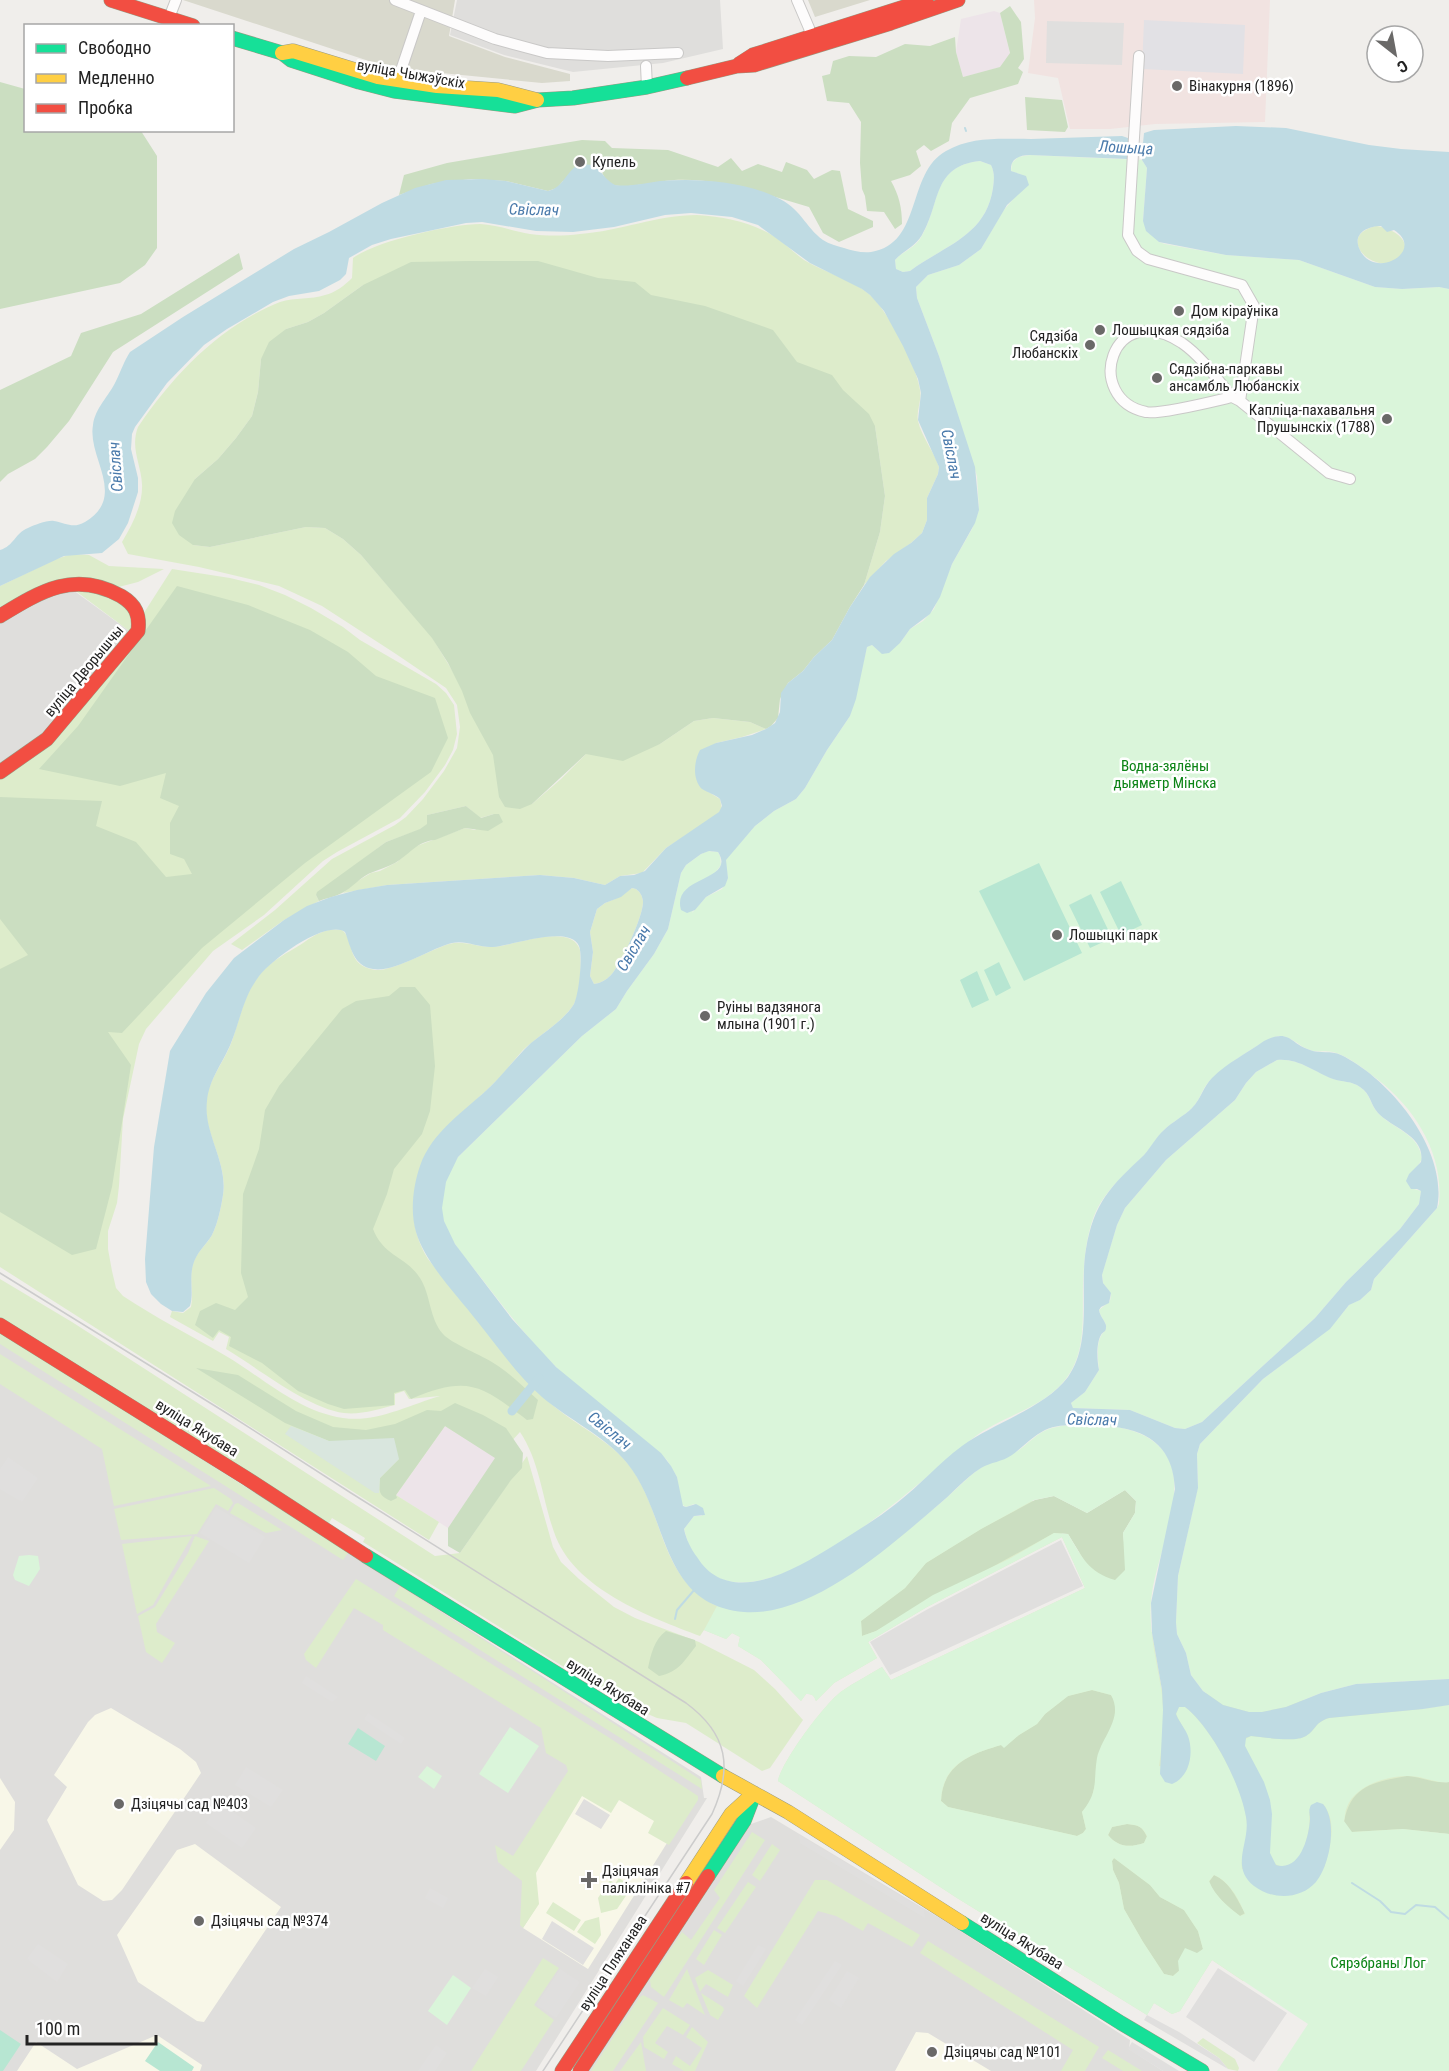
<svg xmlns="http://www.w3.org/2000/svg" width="1449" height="2071" viewBox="0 0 1449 2071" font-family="'Roboto Condensed',sans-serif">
	<rect width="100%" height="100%" fill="#f0eeeb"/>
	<path fill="#dfdedc" d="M 457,0 L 720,0 L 723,49 L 663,63 L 573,72 L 504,55 L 450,35 Z
		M 66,585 L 132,633 L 57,725 L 0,770 L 0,620 Z
		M 0,1331 L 701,1777 L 704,1798 L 707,1798 L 536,2071 L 0,2071 Z
		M 771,1817 L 943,1920 L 1130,2040 L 1129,2049 L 1163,2071 L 585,2071 L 751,1824 Z"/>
	<path fill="#f1e3e1" d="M 1034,0 L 1270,0 L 1265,122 L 1155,124 L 1110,129 L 1070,129 L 1058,78 L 1028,73 L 1035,18 Z"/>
	<path fill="#ede4e9" d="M 994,11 L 1000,13 L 1010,54 L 1001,67 L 963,77 L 956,52 L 961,19 Z
		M 445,1425 L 496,1458 L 448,1528 L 396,1495 Z"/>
	<path fill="#f8f7e8" d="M 111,1708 L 180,1749 L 196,1762 L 201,1773 L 122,1890 L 112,1900 L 103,1901 L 78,1885 L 47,1820 L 67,1787 L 54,1775 L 88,1722 L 95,1715 Z
		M 0,1778 L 15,1802 L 14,1830 L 0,1850 Z
		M 618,1789 L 658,1815 L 667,1843 L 588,1969 L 523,1928 L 537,1906 L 534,1872 L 582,1794 Z
		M 195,1844 L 281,1907 L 204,2022 L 197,2021 L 138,1982 L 117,1935 L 177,1850 Z
		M 916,2032 L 928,2033 L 991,2071 L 895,2071 Z
		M 157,2035 L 202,2065 L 200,2071 L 17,2071 L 36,2042 L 77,2069 Z"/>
	<path fill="#d9d9cd" d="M 183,0 L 455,0 L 449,36 L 505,57 L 570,74 L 570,81 L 542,83 L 421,71 L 381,65 Z
		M 808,0 L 870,0 L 815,17 Z"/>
	<path fill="#ddeccb" d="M 697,215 C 726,217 751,222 775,237 C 786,244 794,253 804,260 C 825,273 850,278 869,294 C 887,309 917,366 920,390 C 922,401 916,411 918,421 C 922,438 934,451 939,467 L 938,474 L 927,498 L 927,520 L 922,533 L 911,543 L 886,561 L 864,585 L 880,532 L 885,496 L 875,426 L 363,285 L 324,313 L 308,322 L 286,329 L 261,359 L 258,392 L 252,416 L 236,438 L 218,459 L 195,479 L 193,545 L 210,547 L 306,527 L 325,528 L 343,539 L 361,555 L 432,637 L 532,804 L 561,779 L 586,754 L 660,744 L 694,721 L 713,718 L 750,722 L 766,729 L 742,737 L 716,743 L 696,777 L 702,788 L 720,799 L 722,809 L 716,816 L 666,848 L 642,873 L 620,876 L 605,885 L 574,878 L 540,875 L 387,885 L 343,893 L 351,885 L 371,873 L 380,871 L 397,862 L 414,847 L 465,828 L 475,830 L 494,814 L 480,818 L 466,806 L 427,815 L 428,824 L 419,830 L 386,842 L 316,895 L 319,901 L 284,920 L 242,950 L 231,944 L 275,910 L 332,859 L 395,825 L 406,817 L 423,799 L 444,771 L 457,748 L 460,727 L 457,705 L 446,688 L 396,654 L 322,606 L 279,586 L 199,567 L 128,554 L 122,542 C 132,525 143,505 142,484 C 141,464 130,448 138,427 C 174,374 220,326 280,302 C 295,297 311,300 325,295 C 335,293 345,285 352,278 L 353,258 C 376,241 451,224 480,224 C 497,225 514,231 530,234 C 547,236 563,236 580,234 C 620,231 657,215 697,215 Z
		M 1376,226 C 1391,227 1417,242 1399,258 C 1375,278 1333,236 1376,226 Z
		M 72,554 L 89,555 L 109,566 L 164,569 L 138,582 L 107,590 L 137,610 L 132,633 L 65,583 L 0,614 L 0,586 L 56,559 Z
		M 172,569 L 230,578 L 259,585 L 285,595 L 311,608 L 343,627 L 360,640 L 436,684 L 446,693 L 454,705 L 457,734 L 453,750 L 445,765 L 425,792 L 400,818 L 337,852 L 323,861 L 264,915 L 213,951 L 146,1029 L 139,1044 L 123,1119 L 119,1186 L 117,1203 L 108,1231 L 108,1249 L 112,1271 L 116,1288 L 123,1296 C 156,1318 192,1336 226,1356 C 263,1378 299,1412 343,1418 C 376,1423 409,1405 440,1396 L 409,1399 L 404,1391 L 395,1394 L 395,1405 C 379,1409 361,1415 344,1413 C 307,1408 258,1368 226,1349 L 229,1337 L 219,1332 L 213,1341 L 170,1317 L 172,1311 L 183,1313 L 191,1307 C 194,1291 188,1276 194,1261 C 198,1251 207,1244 212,1235 C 218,1223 221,1207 223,1195 C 228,1163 205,1136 206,1105 C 207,1082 221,1067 230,1046 C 240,1021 243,992 263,971 C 273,960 287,953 300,945 C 313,936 325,927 342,930 C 356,942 345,965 375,970 C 392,972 432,949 449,944 C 464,940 476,947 491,947 C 512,947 571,921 580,950 C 581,966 582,989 574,1004 C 564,1021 538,1036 523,1050 C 513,1061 504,1074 493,1084 C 453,1124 422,1136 414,1198 C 412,1220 416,1240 428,1259 L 526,1380 C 538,1392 550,1404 564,1414 C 587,1431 615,1445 632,1469 C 665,1516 659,1578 717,1606 L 839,1582 L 998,1463 L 1152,1633 L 1162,1690 L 1423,1709 L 1449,1705 L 1449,1782 L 1440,1783 L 1344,1821 L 1449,1834 L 1243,1981 L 1212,1960 L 1180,2011 L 1172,2014 L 1154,2003 L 1147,2015 L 957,1898 L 778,1781 C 782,1761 825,1703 842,1691 C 855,1682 869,1675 882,1667 L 891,1680 L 1085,1588 L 1062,1537 L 927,1607 L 868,1642 L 877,1658 L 834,1683 L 816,1701 C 814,1695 812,1694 806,1694 L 801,1701 L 761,1660 L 738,1646 L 740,1637 L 732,1633 L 726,1639 L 704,1630 L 700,1636 C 650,1617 573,1589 554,1532 C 542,1498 540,1462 520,1432 L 496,1458 L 445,1426 L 396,1495 L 439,1522 L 429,1540 L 0,1267 L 0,776 L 16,770 L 60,727 L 140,619 Z
		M 632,888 L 636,889 C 640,892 642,895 643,901 C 644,915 621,964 611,975 C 606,980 601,983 594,984 L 590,976 L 593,952 L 590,932 L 597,909 L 605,903 L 615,899 Z
		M 0,1279 L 72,1322 L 435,1556 L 460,1553 L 527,1456 L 553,1547 L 561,1562 L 579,1579 L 614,1607 L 635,1618 L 699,1642 L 754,1670 L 775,1689 L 803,1720 L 770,1768 L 762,1771 L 686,1723 L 657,1718 L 622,1703 L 363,1542 L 365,1538 L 332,1518 L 329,1523 L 0,1318 Z
		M 0,1332 L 280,1509 L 347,1549 L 348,1553 L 343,1560 L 0,1344 Z
		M 0,1354 L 211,1486 L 114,1506 L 102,1449 L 0,1384 Z
		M 214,1488 L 231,1499 L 233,1503 L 228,1511 L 216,1504 L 197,1534 L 121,1540 L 114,1509 Z
		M 238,1503 L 282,1530 L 266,1533 L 230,1513 L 235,1504 Z
		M 192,1536 L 153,1605 L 137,1614 L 122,1544 Z
		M 195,1536 L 209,1541 L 156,1624 L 157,1632 L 175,1643 L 162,1663 L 146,1652 L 138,1616 L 155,1607 L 188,1553 Z
		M 356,1579 L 608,1737 L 698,1796 L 698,1800 L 669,1845 L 648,1833 L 654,1821 L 619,1800 L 611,1813 L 582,1796 L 536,1873 L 539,1904 L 523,1928 L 520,1925 L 522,1881 L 498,1862 L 495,1845 L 513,1856 L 568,1771 L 566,1765 L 546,1753 L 541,1728 L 383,1630 L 383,1625 L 354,1608 L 316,1668 L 306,1660 L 304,1654 Z
		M 400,1586 L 701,1780 L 702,1789 L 394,1596 Z
		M 752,1832 L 765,1840 L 664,1997 L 651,1987 L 650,1980 L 682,1932 L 691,1940 L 720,1898 L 714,1890 Z
		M 772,1844 L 780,1850 L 760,1881 L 752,1875 Z
		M 619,1878 L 632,1887 L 617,1909 L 601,1913 L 598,1898 L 610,1880 L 615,1884 Z
		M 815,1880 L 827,1880 L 920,1935 L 912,1947 L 868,1923 L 863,1931 L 836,1916 L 818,1911 L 757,2008 L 744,1996 Z
		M 748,1882 L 756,1887 L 725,1933 L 717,1928 Z
		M 553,1902 L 581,1920 L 574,1931 L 546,1913 Z
		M 599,1917 L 601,1935 L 595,1944 L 577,1932 L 585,1921 Z
		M 714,1930 L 722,1935 L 704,1965 L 696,1959 Z
		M 928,1941 L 1099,2047 L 1085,2071 L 1061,2071 L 1073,2050 L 920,1953 Z
		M 543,1958 L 559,1968 L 534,2005 L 554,2020 L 521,2071 L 471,2071 Z
		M 687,1969 L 705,2015 L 687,2003 L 683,2008 L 669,2000 Z
		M 708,1970 L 733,1985 L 728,1997 L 706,1984 L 700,1992 L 695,1978 Z
		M 701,1993 L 723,2007 L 724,2010 L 718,2020 L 710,2015 Z
		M 643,1995 L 658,2003 L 613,2071 L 591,2071 L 639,1998 Z
		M 663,2008 L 690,2025 L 683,2035 L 667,2026 L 655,2043 L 668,2052 L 664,2059 L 644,2047 L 643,2037 Z
		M 692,2027 L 708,2042 L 695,2071 L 684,2071 L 672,2064 L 676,2056 L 690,2066 L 702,2048 L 686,2037 Z
		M 1203,2038 L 1235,2059 L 1239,2068 L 1238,2071 L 1228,2069 L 1219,2058 L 1197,2043 Z
		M 641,2042 L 646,2071 L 620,2071 Z
		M 1108,2050 L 1142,2071 L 1123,2071 L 1102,2058 Z"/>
	<path fill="#cbdec1" d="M 1010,6 L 1021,22 L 1024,59 L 1018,68 L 1023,72 L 1018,84 L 970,98 L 952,123 L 949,141 L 931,151 L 924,145 L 916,151 L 921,166 L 910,175 L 891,181 C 899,195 902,208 902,224 L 895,229 L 884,212 L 867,211 L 865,196 L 862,189 L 860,163 L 861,122 L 849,103 L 827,101 L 822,76 L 830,74 L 833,61 L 849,56 L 876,57 L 905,44 L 930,46 L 955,37 L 956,52 L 963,77 L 1000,67 L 1010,53 L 1000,13 Z
		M 0,82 L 25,89 L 26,130 L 141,131 L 157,156 L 157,248 L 145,265 L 120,283 L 0,309 Z
		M 1025,97 L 1062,100 L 1068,127 L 1065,132 L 1027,130 Z
		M 582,140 L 605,141 L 612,148 L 668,150 L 718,167 L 731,158 L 742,171 L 758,164 L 782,172 L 786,162 L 807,170 L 814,179 L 832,170 L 840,171 L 848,209 L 873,221 L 873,227 L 839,242 L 823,233 L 809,207 C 765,194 721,178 674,180 C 660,181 625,189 614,185 C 608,183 604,178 602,172 L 563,181 L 557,188 L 548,191 L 506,181 L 471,179 L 431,184 L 399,195 L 404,175 L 447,163 Z
		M 239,253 L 243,269 L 113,352 L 69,421 L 47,447 L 35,459 L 8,474 L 0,482 L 0,390 L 71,356 L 81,333 L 141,314 Z
		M 469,261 L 538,261 L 598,278 L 635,282 L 651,295 L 705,306 L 773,330 L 797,362 L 832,375 L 843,390 L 869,414 L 875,426 L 885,496 L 880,532 L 864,585 L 850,607 L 832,640 L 814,657 L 803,671 L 788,683 L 780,699 L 778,718 L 771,726 L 766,729 L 750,722 L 713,718 L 694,721 L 660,744 L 623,761 L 586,754 L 532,804 L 520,809 L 505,807 L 499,797 L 493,755 L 470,713 L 462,691 L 448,663 L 432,638 L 361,555 L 343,539 L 325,528 L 306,527 L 210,547 L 193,545 L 179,535 L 172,523 L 175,511 L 195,479 L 218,459 L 236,438 L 252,416 L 258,392 L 261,359 L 269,342 L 286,329 L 308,322 L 324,313 L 363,285 L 411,262 Z
		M 177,586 L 248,605 L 310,630 L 348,652 L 376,676 L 435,698 L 448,738 L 431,772 L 305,863 L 202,948 L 122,1033 L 108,1032 L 131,1065 L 112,1187 L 96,1249 L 72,1255 L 0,1212 L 0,969 L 28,955 L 0,919 L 0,797 L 102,801 L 96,826 L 136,842 L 166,877 L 192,874 L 184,859 L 170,854 L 170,823 L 179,806 L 160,798 L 166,773 L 120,786 L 39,769 L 78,726 Z
		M 466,806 L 481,818 L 494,814 L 499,814 L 503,822 L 488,831 L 465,828 L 435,840 C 417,841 408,856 395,863 C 387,867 380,869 373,872 C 361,876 352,888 342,893 C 335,897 326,898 319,901 L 316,895 L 317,892 L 386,842 L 420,829 L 427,824 L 427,815 Z
		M 400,987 L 415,987 L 430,1005 L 435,1066 L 430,1111 L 422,1134 L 394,1169 L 387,1194 L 373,1229 C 384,1257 406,1256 420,1278 C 431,1295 429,1318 443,1334 C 452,1344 482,1355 495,1364 C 511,1374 524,1388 538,1400 L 533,1419 L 527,1420 C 481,1385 468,1375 411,1399 L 405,1390 L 394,1393 L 394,1405 L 344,1409 L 328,1404 L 298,1391 L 262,1363 L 229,1346 L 231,1337 L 219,1330 L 213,1338 L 195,1325 L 200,1311 L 216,1303 L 235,1310 L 248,1297 L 241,1273 L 243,1194 L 259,1149 L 265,1110 L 279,1086 L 342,1009 L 356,1001 L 389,996 Z
		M 196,1368 L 238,1375 L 296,1411 L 333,1427 L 366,1430 L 395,1424 L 427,1410 L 441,1411 L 455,1403 L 483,1415 L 506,1428 L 523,1453 L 522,1468 L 511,1480 L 460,1553 L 448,1546 L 448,1528 L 495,1458 L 445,1426 L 396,1495 L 397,1498 L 391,1501 C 378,1496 379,1491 380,1478 L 399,1459 L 351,1441 L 329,1441 L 285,1423 Z
		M 1125,1490 L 1136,1501 L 1135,1513 L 1123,1533 L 1129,1587 L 1085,1588 L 1101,1576 L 1087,1565 L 1068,1534 L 1054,1533 L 876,1631 L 862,1636 L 861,1621 L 905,1588 L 926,1563 L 981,1529 L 1035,1500 L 1054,1496 L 1087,1513 Z
		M 666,1631 L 695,1640 L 696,1646 C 684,1661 679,1672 659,1676 L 648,1668 C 651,1654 654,1640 666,1631 Z
		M 1092,1690 L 1111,1695 L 1116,1703 L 1116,1716 L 1098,1757 L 1096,1780 L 1091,1801 L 1082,1812 L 1086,1829 L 1083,1833 L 1077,1836 L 948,1807 L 941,1801 C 943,1764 971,1754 1001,1745 L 1004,1747 L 1019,1735 L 1037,1724 L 1045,1714 L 1068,1696 Z
		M 1407,1776 C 1421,1777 1436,1784 1449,1782 L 1449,1834 L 1403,1829 L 1351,1832 L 1344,1822 C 1351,1785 1374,1782 1407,1776 Z
		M 1127,1824 C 1138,1825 1142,1826 1147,1837 L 1144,1843 C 1129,1848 1118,1847 1108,1835 L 1112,1827 Z
		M 1114,1858 L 1150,1885 L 1160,1897 L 1184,1910 L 1198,1931 L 1203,1949 L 1173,1976 L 1164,1974 L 1143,1942 L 1124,1909 L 1119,1883 L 1113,1870 L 1112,1861 Z
		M 1214,1875 C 1230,1882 1237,1899 1245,1913 L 1240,1916 C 1227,1906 1215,1896 1209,1882 Z"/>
	<path fill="#d9e6de" d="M 291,1426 L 329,1441 L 394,1438 L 399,1459 L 380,1478 L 379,1493 L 375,1493 L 285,1434 Z"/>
	<path fill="#daf5da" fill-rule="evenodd" d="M 1030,155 L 1142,160 L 1147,168 L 1143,221 L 1159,242 L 1165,244 L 1226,255 L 1299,260 L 1375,287 L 1402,289 L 1439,287 L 1449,289 L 1449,1679 L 1356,1684 L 1321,1693 L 1286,1707 L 1262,1712 L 1249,1712 L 1223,1705 L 1203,1691 L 1191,1675 L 1186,1653 L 1177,1634 L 1176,1622 L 1178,1576 L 1198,1487 L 1197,1454 L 1200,1444 L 1263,1379 L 1329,1329 L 1350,1304 L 1360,1300 L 1371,1290 L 1374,1279 L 1437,1208 L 1439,1204 C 1444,1155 1416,1109 1377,1079 C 1365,1070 1349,1056 1333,1052 C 1325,1050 1317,1053 1310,1050 C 1298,1046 1292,1036 1279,1036 C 1266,1037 1215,1073 1207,1084 C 1201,1092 1199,1102 1191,1109 C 1183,1117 1172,1122 1164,1130 C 1157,1137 1152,1146 1146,1153 C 1127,1173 1105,1189 1094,1216 C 1086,1237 1084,1261 1083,1284 C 1082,1317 1087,1353 1065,1380 C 1042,1409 1001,1416 972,1439 C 920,1480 720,1675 684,1529 L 694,1516 L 702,1516 L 694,1504 L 686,1507 L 681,1504 L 677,1477 L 667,1460 C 630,1429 590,1400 555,1366 C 528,1339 505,1309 482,1279 C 468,1261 451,1243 444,1222 C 437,1199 446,1176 458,1157 L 582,1036 L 616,1009 L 627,991 L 654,954 L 668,929 L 681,873 L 686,865 L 701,854 L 708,851 L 718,852 L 720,856 L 721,865 L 715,873 L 708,877 L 692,913 L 706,897 L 722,889 L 728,878 L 725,860 L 755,826 L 774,811 L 796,799 L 805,788 L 827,750 L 850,716 L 867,647 L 872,645 L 880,652 L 900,643 L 910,629 L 923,621 L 934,609 L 952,564 L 972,529 L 979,510 L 977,476 L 939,356 L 917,298 L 916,287 L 928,275 L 959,265 L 981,249 L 1003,211 L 1015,197 L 1022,175 L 1011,171 L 1012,163 L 1018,157 Z
		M 980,161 L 991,165 C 995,173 994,179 993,188 C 986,236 945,245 910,271 L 903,272 L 896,269 L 895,260 C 902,252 913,249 920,239 C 941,207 930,166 980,161 Z
		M 1277,1060 C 1299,1058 1314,1072 1334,1079 C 1343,1082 1352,1081 1360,1087 C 1371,1094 1370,1105 1378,1113 C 1393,1129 1419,1133 1422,1159 L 1416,1169 L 1414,1189 L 1421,1191 L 1419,1204 L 1400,1229 L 1346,1282 L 1315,1318 L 1202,1422 L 1185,1429 L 1175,1428 L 1130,1410 L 1073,1408 L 1071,1403 L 1085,1392 L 1099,1370 C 1098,1361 1096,1344 1101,1336 C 1103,1331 1106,1332 1106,1327 C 1107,1323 1100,1317 1099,1310 L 1110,1301 L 1111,1294 L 1103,1283 L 1102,1274 L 1117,1225 L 1125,1208 L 1166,1160 L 1235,1100 L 1246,1083 L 1256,1072 Z
		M 1104,1425 C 1129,1428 1157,1435 1169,1460 C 1186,1495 1157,1556 1152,1593 C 1147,1625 1156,1657 1161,1688 C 1165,1713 1163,1740 1159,1766 L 1187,1770 L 1190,1752 L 1189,1739 L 1176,1714 L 1179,1707 L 1185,1707 C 1212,1728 1245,1790 1247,1824 C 1249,1840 1240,1853 1242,1869 L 1324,1868 C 1330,1848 1338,1822 1323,1804 L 1309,1812 C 1311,1823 1307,1844 1301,1854 C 1292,1868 1274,1873 1270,1853 L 1267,1792 L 1245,1746 L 1244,1740 L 1251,1736 C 1264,1737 1295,1743 1306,1736 C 1316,1730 1315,1722 1329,1718 L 1423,1709 L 1449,1705 L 1449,1782 C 1435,1784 1422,1775 1407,1776 C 1386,1776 1355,1786 1347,1807 C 1345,1811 1345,1817 1344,1821 L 1352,1832 L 1403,1829 L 1449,1834 L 1449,2071 L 1277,2071 L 1308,2024 L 1212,1960 L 1180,2011 L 1172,2014 L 1154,2003 L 1147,2015 L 957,1898 L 778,1781 C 782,1761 825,1703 842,1691 C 855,1682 869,1675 882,1667 L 891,1680 L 1085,1588 L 1062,1537 L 927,1607 L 868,1642 L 877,1658 L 834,1683 L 816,1701 C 814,1695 812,1694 806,1694 L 801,1701 L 761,1660 L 738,1646 L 740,1637 L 732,1633 L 726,1639 L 704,1630 L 717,1606 C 797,1630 880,1554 937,1506 C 952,1494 966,1478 982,1467 C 993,1460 1008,1457 1019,1450 C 1029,1443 1037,1433 1049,1429 C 1066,1423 1086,1425 1104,1425 ZM 1125,1490 L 1136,1501 L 1135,1513 L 1123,1533 L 1125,1570 L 1115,1580 C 1088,1572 1082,1557 1068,1534 L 1054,1533 L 1009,1559 L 933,1595 L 876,1631 L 862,1636 L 861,1621 L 905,1588 L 926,1563 L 981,1529 L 1034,1500 L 1054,1496 L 1087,1513 ZM 1092,1690 L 1111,1695 C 1124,1718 1102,1736 1097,1758 C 1093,1782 1099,1791 1082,1812 L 1086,1829 L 1083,1833 L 1077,1836 L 948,1807 L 941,1801 C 942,1764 971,1754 1001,1745 L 1004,1748 L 1019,1735 L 1037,1724 L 1045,1714 L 1068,1696 ZM 1127,1824 C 1138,1825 1142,1826 1147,1836 L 1144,1843 C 1129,1848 1118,1847 1108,1835 L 1112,1827 ZM 1114,1858 L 1150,1885 L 1160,1897 L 1184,1910 L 1198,1931 L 1203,1949 L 1197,1953 L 1185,1948 L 1178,1961 L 1179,1971 L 1173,1976 L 1164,1974 L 1143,1942 L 1124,1909 L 1119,1883 L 1113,1870 L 1112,1861 ZM 1214,1875 C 1229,1881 1239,1899 1245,1914 L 1240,1916 C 1227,1906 1215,1896 1209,1881 Z
		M 29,1555 L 38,1556 L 40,1569 L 29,1586 L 15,1580 L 13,1575 L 19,1556 Z
		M 510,1727 L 539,1746 L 508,1793 L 479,1774 Z
		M 427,1766 L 442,1776 L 434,1789 L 418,1777 Z
		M 453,1975 L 471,1988 L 447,2025 L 428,2011 Z"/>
	<path fill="#b7e6d2" d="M 1039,863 L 1082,953 L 1024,981 L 979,891 Z
		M 1121,881 L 1142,925 L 1121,935 L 1100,892 Z
		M 1091,894 L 1112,938 L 1090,948 L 1069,905 Z
		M 999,962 L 1011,988 L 996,996 L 984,970 Z
		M 977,971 L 989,1000 L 972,1008 L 960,980 Z
		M 358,1728 L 385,1746 L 376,1761 L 348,1744 Z
		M 0,2030 L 21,2044 L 3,2071 L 0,2071 Z
		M 158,2042 L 194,2067 L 192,2071 L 160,2071 L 145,2061 Z"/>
	<path fill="#e0dfde" d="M 1047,21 L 1124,23 L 1122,65 L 1046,63 Z
		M 8,1457 L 38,1478 L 22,1502 L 0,1489 L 0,1469 Z
		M 216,1507 L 265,1537 L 249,1563 L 200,1533 Z
		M 1061,1540 L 1083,1586 L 890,1675 L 870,1642 L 928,1609 Z
		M 306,1676 L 338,1697 L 332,1702 L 302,1683 Z
		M 368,1713 L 405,1738 L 401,1744 L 364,1719 Z
		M 246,1767 L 283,1790 L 271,1807 L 235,1785 Z
		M 584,1799 L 610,1815 L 601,1829 L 575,1814 Z
		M 220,1803 L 256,1828 L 242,1848 L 206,1823 Z
		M 799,1835 L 924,1910 L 925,1918 L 800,1843 Z
		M 430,1888 L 448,1898 L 443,1908 L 425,1898 Z
		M 552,1921 L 594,1948 L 583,1965 L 542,1939 Z
		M 38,1944 L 68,1964 L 57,1982 L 27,1959 Z
		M 758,1945 L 766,1949 L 743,1986 L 736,1981 Z
		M 835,1961 L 842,1965 L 802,2025 L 795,2020 Z
		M 1218,1968 L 1287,2013 L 1254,2062 L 1186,2017 Z
		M 485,1969 L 498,1977 L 486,1996 L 472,1988 Z
		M 560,1969 L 580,1982 L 556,2018 L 536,2005 Z
		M 847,1971 L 859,1978 L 841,2008 L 829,2000 Z
		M 1147,2015 L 1179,2032 L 1219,2058 L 1228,2069 L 1144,2020 Z
		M 1132,2042 L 1179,2071 L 1163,2071 L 1128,2049 Z
		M 436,2045 L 447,2053 L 435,2071 L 418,2071 Z"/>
	<path fill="#e2e1e5" d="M 1144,20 L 1245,25 L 1243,74 L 1142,69 Z"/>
	<path fill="#bfdbe3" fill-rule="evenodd" d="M 1236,126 L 1286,128 L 1369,145 L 1401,149 L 1449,152 L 1449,289 L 1439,287 L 1402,289 L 1375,287 L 1299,260 L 1226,255 L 1159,242 L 1146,231 L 1143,221 L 1147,168 L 1142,160 L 1143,149 L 1128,147 L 1127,159 L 1030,155 C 1019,155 1010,159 1011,171 L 1026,176 L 1029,185 L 1007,205 L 981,249 L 959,265 L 928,275 L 916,287 L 917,298 L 939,356 L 975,467 L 979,510 L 975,523 L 952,564 L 940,597 L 930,614 L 910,629 L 900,643 L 889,653 L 882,654 L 872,645 L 867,647 L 856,699 L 850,716 L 827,750 L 805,788 L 796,799 L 774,811 L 755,826 L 726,860 L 728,878 L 725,886 L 706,897 L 695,910 L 687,913 L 681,910 C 671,875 737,882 718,852 L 709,851 L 701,854 L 686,865 L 681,873 L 668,929 L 654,954 L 627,991 L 616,1009 L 582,1036 L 458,1157 L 446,1182 L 442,1208 L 444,1221 L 455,1244 L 512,1319 L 556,1367 L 661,1453 L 671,1466 L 677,1477 L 683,1506 L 686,1507 L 696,1504 L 703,1508 L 705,1515 L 694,1516 L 684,1529 C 686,1539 691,1549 697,1557 C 729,1609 796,1569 833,1546 C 855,1532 877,1519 897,1503 C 920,1485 939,1463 962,1446 C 993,1423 1045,1408 1068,1377 C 1093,1341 1079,1290 1086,1249 C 1094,1202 1111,1186 1144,1155 C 1151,1147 1156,1137 1164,1130 C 1172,1122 1184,1116 1192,1108 C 1201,1099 1203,1087 1212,1078 C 1227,1063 1247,1053 1264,1041 C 1290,1028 1290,1044 1310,1050 C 1320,1054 1331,1050 1341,1055 C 1389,1078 1449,1150 1437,1208 L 1374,1279 L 1371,1290 L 1360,1300 L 1349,1305 L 1330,1329 L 1263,1379 L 1200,1444 L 1197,1454 L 1198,1488 L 1178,1576 L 1176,1622 L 1177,1634 L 1186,1653 L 1191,1675 L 1203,1691 L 1223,1705 L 1249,1712 L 1262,1712 L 1286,1707 L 1321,1693 L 1356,1684 L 1449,1679 L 1449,1705 L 1423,1709 L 1329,1718 C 1315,1722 1316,1730 1306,1736 C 1295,1743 1264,1737 1251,1736 L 1246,1738 L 1245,1746 L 1264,1782 L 1270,1800 L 1272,1814 L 1270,1853 L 1276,1865 C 1300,1872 1309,1837 1310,1819 C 1310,1813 1308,1811 1311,1805 L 1317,1802 L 1323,1804 C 1338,1821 1330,1865 1316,1882 C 1300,1900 1272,1900 1254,1886 C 1229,1866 1251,1842 1246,1817 C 1240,1783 1212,1728 1185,1707 L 1179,1707 L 1176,1714 C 1179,1722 1185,1728 1188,1736 C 1194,1753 1190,1777 1172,1784 L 1165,1782 L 1160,1774 L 1163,1710 L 1162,1690 L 1152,1633 L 1151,1603 L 1175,1489 C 1173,1435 1132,1425 1086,1425 C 1072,1425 1058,1424 1045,1430 C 1033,1436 1023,1447 1012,1455 C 1002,1462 991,1462 981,1468 C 965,1478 952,1494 937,1506 C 888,1548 811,1617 744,1612 C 659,1605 669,1514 627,1463 C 605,1436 569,1420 542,1397 C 517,1375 498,1347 477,1321 C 457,1295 425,1263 416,1232 C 410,1212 413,1186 420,1166 C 432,1131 466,1110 491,1086 C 505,1072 517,1056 531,1043 C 545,1032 565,1019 574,1004 C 579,994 583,956 579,946 C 570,924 511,946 493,947 C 479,948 466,940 452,943 C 431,948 394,973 373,969 C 353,966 351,947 345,932 C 325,919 268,962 257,979 C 243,998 240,1021 231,1043 C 223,1063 209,1079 207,1101 C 203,1133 228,1162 223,1195 C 221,1207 218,1223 212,1235 C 206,1245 196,1253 193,1265 C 189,1279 194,1293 190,1306 L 183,1312 L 172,1311 L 161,1304 L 151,1294 L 146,1282 L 145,1259 L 154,1147 L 170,1051 L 206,993 L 234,958 L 284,920 L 307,906 L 331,897 L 357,890 L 387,885 L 540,875 L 574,878 L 605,885 L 620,876 L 634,875 L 645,871 L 666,848 L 719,812 L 722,806 L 720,799 C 715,794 708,793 702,789 C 692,779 694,761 700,750 L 716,743 L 752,735 L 766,729 L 775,723 L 780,712 L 781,693 L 788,683 L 803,671 L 814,657 L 832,640 L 850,607 L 870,577 L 894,554 L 911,543 L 922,533 L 927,520 L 927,498 L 938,474 L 939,467 L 918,420 L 921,393 L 918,379 L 903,346 L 884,311 L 870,295 L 862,289 L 810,263 L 758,225 L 732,217 L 691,213 L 665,215 L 614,227 L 573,232 L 536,231 L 482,222 L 466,223 L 391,239 L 372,245 L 349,258 L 346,274 L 340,280 L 319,291 L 289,296 L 273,302 L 227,329 L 204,345 L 167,383 L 135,427 L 132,434 L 131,449 L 138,478 L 138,492 L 128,523 L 119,539 L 102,553 L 64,556 L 0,586 L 0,550 C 14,546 15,533 28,528 C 35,525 47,520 54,521 C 66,523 73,529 85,522 C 128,496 87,458 93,425 C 95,408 109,396 116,381 C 121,371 124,361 130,352 L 183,317 L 294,249 L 329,232 L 382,203 L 415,188 L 446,180 L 483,179 L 506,181 L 548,191 C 562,188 565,175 575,167 C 600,158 598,176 615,185 C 629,187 645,183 660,181 C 697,178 742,181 776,197 C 801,208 805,227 823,240 C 829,244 837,246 844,248 C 853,251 862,253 871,252 C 923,244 906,173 946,151 C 972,136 1002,139 1031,139 C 1061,138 1091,137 1122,136 L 1128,138 L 1128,142 L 1143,143 L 1144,133 L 1154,130 ZM 980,161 L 991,165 C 995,173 994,180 993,188 C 986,236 945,245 910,271 L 903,272 L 896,269 L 895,260 C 904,250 915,247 922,235 C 941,203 932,166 980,161 ZM 1381,226 L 1387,232 L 1394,230 C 1427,251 1373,282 1359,248 C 1353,233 1368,226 1381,226 ZM 632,888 L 636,889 C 640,892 642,895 643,901 C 644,915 621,964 611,975 C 606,980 601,983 594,984 L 590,976 L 593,952 L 590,932 L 597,909 L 605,903 L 621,897 ZM 1277,1060 C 1299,1058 1314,1072 1333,1079 C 1342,1082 1352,1081 1360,1087 C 1371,1094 1370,1104 1378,1113 C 1392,1128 1426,1136 1421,1162 L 1409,1174 L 1406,1181 L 1411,1189 L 1417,1189 L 1421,1191 L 1419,1204 L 1400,1229 L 1346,1282 L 1315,1318 L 1202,1422 L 1185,1429 L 1175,1428 L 1130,1410 L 1073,1408 L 1071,1403 L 1085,1392 L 1099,1370 C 1097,1361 1096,1343 1101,1335 C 1103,1331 1106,1333 1106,1327 C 1107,1323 1100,1317 1099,1310 L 1101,1307 L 1109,1303 L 1111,1293 L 1103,1283 L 1102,1275 L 1117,1225 L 1125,1208 L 1166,1160 L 1235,1100 L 1246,1083 L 1256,1072 Z"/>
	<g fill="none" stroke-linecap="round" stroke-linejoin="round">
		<path stroke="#bfdbe3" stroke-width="2" d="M 965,128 L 966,131
			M 675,1619 L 677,1610 L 695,1589
			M 1352,1883 L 1380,1901 L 1391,1912 L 1405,1914 L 1416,1905 L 1435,1907 L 1449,1919"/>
		<path stroke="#bfdbe3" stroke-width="9" d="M 512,1411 L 539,1378"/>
		<g stroke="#c9c8c7" stroke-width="12">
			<path id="street" d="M 395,0 L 495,39 L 547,53 L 608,56 L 678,53
				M 797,0 L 809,28 L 812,42
				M 169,18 L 176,0
				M 1139,56 L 1128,235 L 1137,251 L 1148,259 L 1242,285 L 1254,306 L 1240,401
				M 646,66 L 647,87
				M 396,85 L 421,11
				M 1232,397 C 1217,379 1202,357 1182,343 C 1110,297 1083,399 1146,412 C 1159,415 1215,401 1232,397 L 1240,401 L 1329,473 L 1350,479"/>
		</g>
		<g stroke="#999a82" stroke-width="15">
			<path id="fast" d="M 232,38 L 282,53 L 291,60 L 359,82 L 394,91 L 515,106 L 538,100 L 573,98 L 647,87 L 687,78
				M 366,1556 L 723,1776
				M 708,1876 L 744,1821 L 754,1795
				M 962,1923 L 1121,2023 L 1202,2071"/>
		</g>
		<g stroke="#999a82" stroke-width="15">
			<path id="slow" d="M 282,53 L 293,51 L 378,77 L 437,86 L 498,90 L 537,100
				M 723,1776 L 788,1812 L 962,1923
				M 686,1883 L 731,1814 L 754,1793"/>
		</g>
		<g stroke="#999a82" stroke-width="15">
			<path id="jam" d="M 111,0 L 193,26
				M 739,64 L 753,55 L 926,0
				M 687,78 L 737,66 L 754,65 L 891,23 L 958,0
				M 0,616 C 41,591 75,570 121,596 C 136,605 140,615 138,631 L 47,739 L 0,772
				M 0,1325 L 246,1478 L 366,1556
				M 562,2071 L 686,1883
				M 580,2071 L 708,1876"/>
		</g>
		<use href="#street" stroke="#fdfcfc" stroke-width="10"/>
		<use href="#fast" stroke="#16e098" stroke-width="14"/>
		<use href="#slow" stroke="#ffcf43" stroke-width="14"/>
		<use href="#jam" stroke="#f24e42" stroke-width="14"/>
		<path stroke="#ccc" stroke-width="1.5" d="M 0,1273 L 228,1414 L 351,1493 L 686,1703 C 728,1734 733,1768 712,1814 L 543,2071"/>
	</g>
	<g fill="#6a6968" stroke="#fff" stroke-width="2">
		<circle cx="1177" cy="86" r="6"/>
		<circle cx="580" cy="162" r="6"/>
		<circle cx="1179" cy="311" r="6"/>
		<circle cx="1100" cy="330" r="6"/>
		<circle cx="1090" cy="345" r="6"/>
		<circle cx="1157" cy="378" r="6"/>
		<circle cx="1387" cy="419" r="6"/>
		<circle cx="1057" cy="935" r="6"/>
		<circle cx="705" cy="1016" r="6"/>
		<circle cx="119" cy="1804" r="6"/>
		<path d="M586 1871h6v6h6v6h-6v6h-6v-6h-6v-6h6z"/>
		<circle cx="199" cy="1921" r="6"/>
		<circle cx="932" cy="2052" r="6"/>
	</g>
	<g text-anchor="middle" stroke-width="5" stroke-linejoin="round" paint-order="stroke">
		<g font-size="15" fill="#222" stroke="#fff">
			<text transform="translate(411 74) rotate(10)" y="5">вуліца Чыжэўскіх</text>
			<text transform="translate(84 671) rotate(-50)" y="5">вуліца Дворышчы</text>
			<text transform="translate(197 1428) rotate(32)" y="5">вуліца Якубава</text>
			<text transform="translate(608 1687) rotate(32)" y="5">вуліца Якубава</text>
			<text transform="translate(1022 1941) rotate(32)" y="5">вуліца Якубава</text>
			<text transform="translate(613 1963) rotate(-57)" y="5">вуліца Пляханава</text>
		</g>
		<g font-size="15" fill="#222" stroke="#fff" text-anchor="start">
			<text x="1189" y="91">Вінакурня (1896)</text>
			<text x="592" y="167">Купель</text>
			<text x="1191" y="316">Дом кіраўніка</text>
			<text x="1112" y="335">Лошыцкая сядзіба</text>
			<text x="1078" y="341" text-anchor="end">Сядзіба<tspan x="1078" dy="17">Любанскіх</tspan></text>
			<text x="1169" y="374">Сядзібна-паркавы<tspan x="1169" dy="17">ансамбль Любанскіх</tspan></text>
			<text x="1375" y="415" text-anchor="end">Капліца-пахавальня<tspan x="1375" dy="17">Прушынскіх (1788)</tspan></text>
			<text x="1069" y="940">Лошыцкі парк</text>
			<text x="717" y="1012">Руіны вадзянога<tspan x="717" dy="17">млына (1901 г.)</tspan></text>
			<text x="131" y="1809">Дзіцячы сад №403</text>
			<text x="602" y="1876">Дзіцячая<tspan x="602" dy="17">паліклініка #7</tspan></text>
			<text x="211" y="1926">Дзіцячы сад №374</text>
			<text x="944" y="2057">Дзіцячы сад №101</text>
		</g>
		<g font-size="15" fill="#0c8416" stroke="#fff">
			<text x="1165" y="771">Водна-зялёны<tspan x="1165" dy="17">дыяметр Мінска</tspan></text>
			<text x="1378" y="1968">Сярэбраны Лог</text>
		</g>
		<g font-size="16" font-style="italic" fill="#4a7aab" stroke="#fff">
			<text transform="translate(1126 147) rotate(3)" y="6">Лошыца</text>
			<text transform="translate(534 209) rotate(1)" y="6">Свіслач</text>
			<text transform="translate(952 454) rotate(79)" y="6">Свіслач</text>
			<text transform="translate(115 467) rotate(-94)" y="6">Свіслач</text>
			<text transform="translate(633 948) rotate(-59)" y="6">Свіслач</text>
			<text transform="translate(1092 1419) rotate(1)" y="6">Свіслач</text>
			<text transform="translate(610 1430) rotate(39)" y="6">Свіслач</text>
		</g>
	</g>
	<rect x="24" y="24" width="210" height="108" fill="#ffffff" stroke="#a7a7a7" stroke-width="1.5"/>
	<rect x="36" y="44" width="30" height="9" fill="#16e098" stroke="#a7a7a7" stroke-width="1.5"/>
	<text x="78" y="54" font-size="18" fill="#222222">Свободно</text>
	<rect x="36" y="74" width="30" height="9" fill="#ffcf43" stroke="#a7a7a7" stroke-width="1.5"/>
	<text x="78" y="84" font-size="18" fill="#222222">Медленно</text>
	<rect x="36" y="104" width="30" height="9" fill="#f24e42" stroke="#a7a7a7" stroke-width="1.5"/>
	<text x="78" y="114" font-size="18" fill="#222222">Пробка</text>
	<g transform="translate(1395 54) rotate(149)"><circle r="28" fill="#ffffff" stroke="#a7a7a7" stroke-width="1.5"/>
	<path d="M0-4.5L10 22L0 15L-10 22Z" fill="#6a6968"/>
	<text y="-9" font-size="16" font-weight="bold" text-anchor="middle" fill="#222222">С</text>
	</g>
	<path d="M27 2035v9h129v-9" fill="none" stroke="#222222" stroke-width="3"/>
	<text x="36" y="2035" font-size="18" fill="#222222" stroke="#ffffff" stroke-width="4.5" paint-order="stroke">100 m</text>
</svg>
